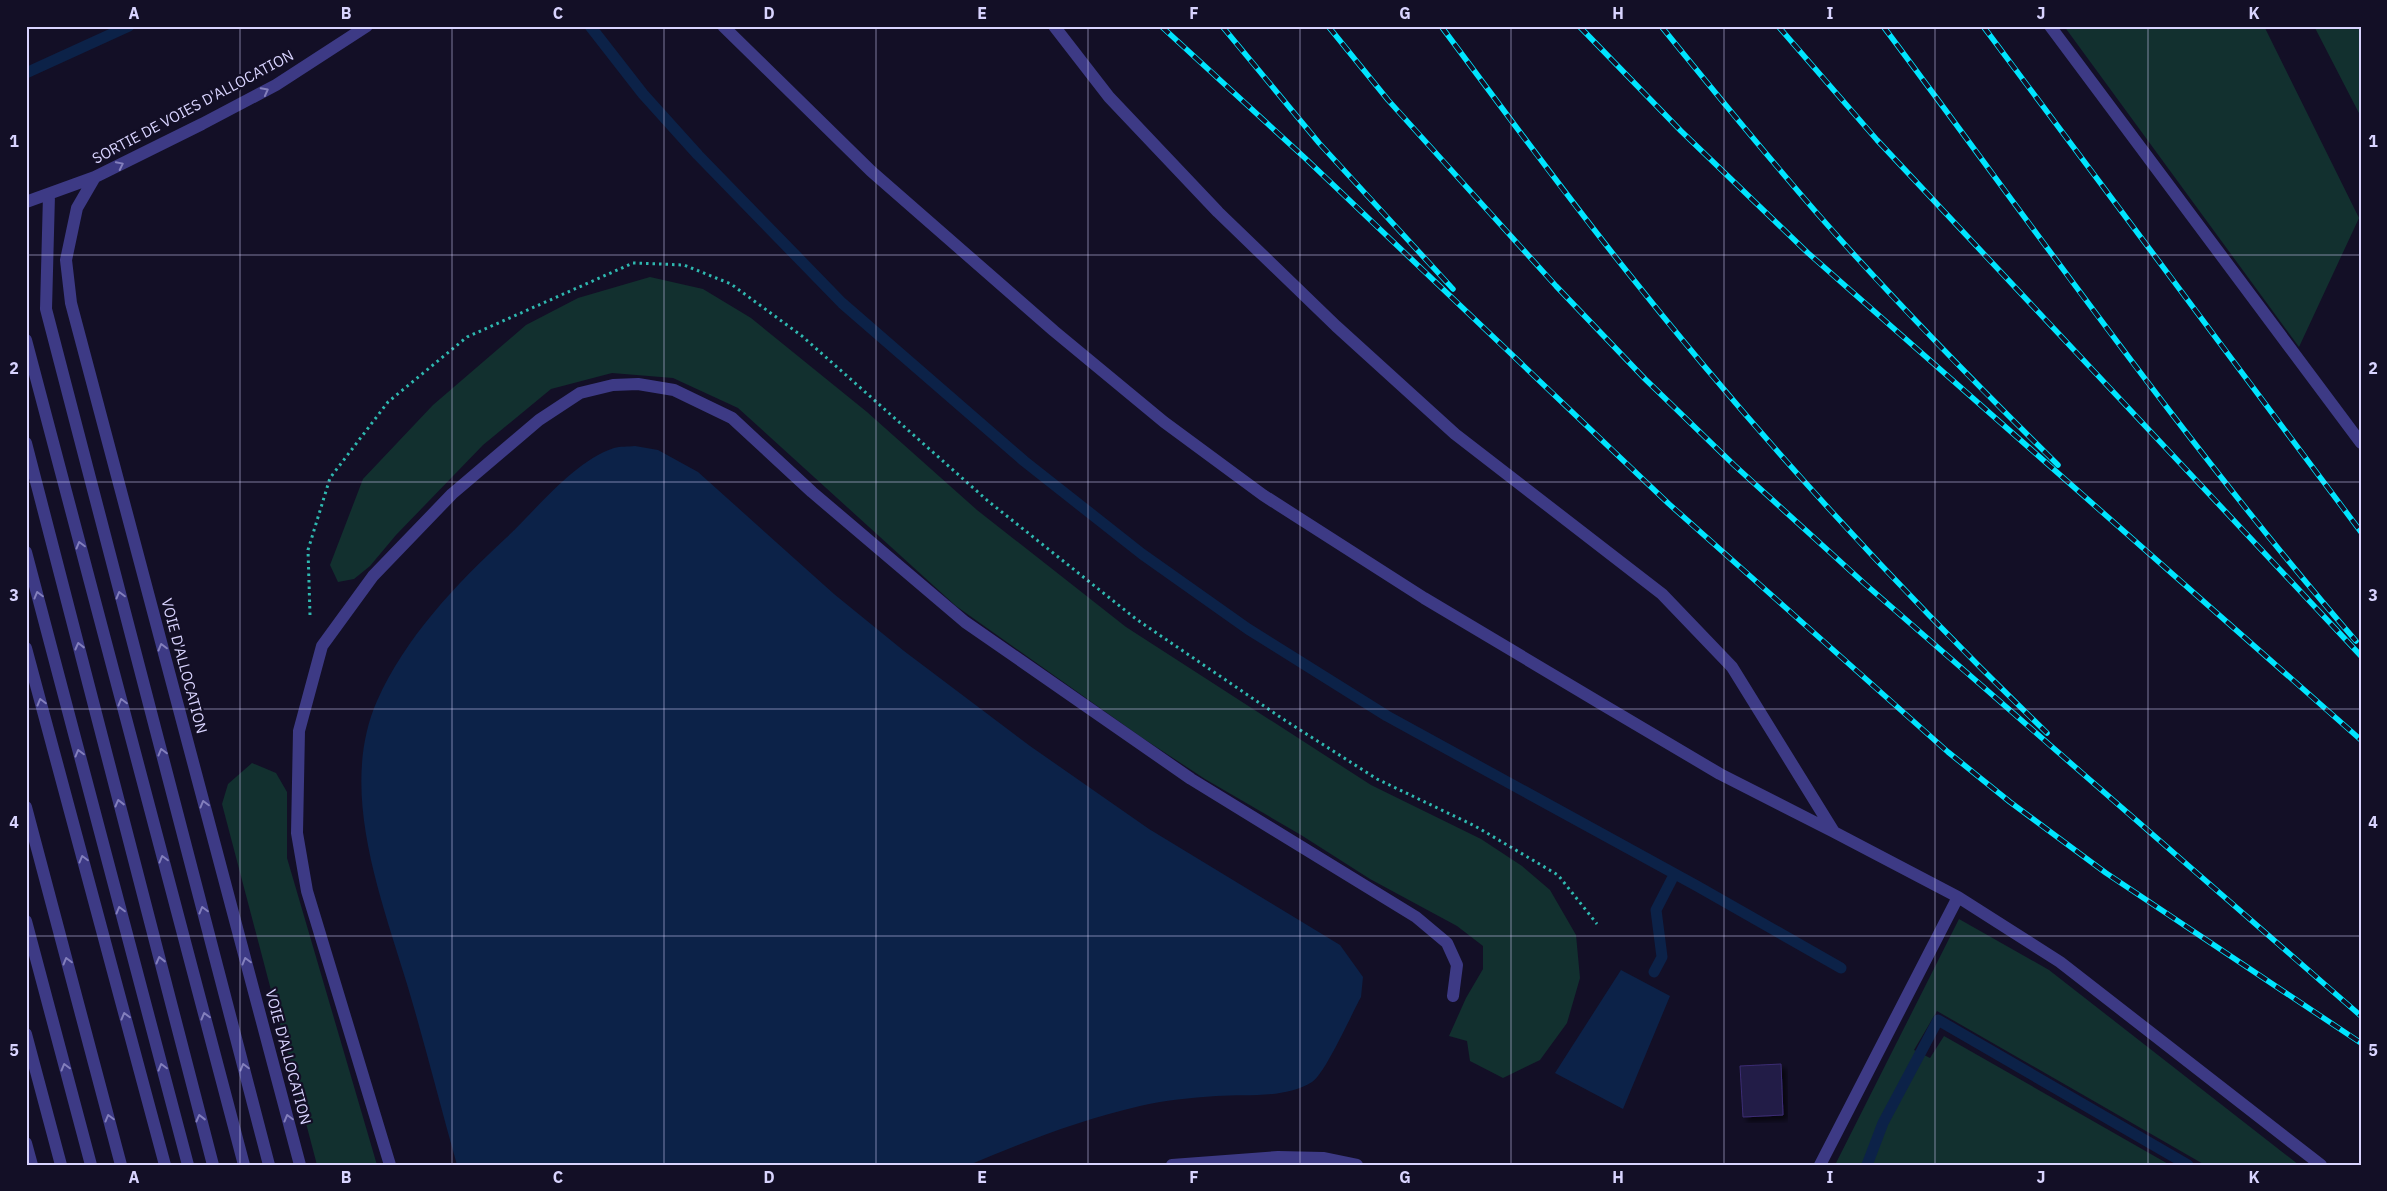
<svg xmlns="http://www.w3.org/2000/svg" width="2387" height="1191" viewBox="0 0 2387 1191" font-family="'IBM Plex Sans',sans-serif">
	<defs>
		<filter id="shadow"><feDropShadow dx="4.5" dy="4.5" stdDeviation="2.5" flood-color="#0009"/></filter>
	</defs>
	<rect width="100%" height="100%" fill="#130f26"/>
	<path fill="#12302f" d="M 2064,26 L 2264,26 L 2359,218 L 2299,347 Z
		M 2314,26 L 2361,26 L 2361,117 Z
		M 650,277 L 703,289 L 751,318 L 867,412 L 977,510 L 1126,627 L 1371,785 L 1481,839 L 1522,866 L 1550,890 L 1576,935 L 1580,978 L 1567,1023 L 1540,1060 L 1503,1078 L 1470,1061 L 1467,1041 L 1449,1036 L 1466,998 L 1483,969 L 1483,946 L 1457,926 L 1370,879 L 1301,835 L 1205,779 L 1141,737 L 956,606 L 738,408 L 673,378 L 612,373 L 551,389 L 483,445 L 396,535 L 370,566 L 354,579 L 338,582 L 330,565 L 363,479 L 433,405 L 526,325 L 578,298 Z
		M 252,763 L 276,773 L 287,792 L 287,858 L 377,1165 L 317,1165 L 222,804 L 228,784 Z
		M 1959,919 L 2049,970 L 2299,1165 L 2205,1165 L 1937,1011 L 1914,1050 L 1930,1058 L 1944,1036 L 2170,1165 L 1835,1165 Z"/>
	<path fill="#0c2248" d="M 635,446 L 658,450 L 698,472 L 834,594 L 904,651 L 1030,746 L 1149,829 L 1340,945 L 1363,977 L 1361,997 C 1352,1013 1325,1074 1312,1082 C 1284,1099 1247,1094 1216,1096 C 1191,1098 1164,1100 1140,1106 C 1080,1120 1026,1141 969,1165 L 457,1165 C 440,1105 425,1044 407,984 C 381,897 338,790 377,701 C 405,638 456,584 506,538 C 536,510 574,461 614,448 C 620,446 628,447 635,446 Z
		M 1621,970 L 1670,996 L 1623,1109 L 1555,1073 Z"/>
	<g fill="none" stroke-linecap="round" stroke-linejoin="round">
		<path stroke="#0c2248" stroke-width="11" d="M 590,26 L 643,94 L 698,155 L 842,303 L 1024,461 L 1142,554 L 1248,629 L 1387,716 L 1697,886 L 1841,968
			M 26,73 L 129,26
			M 1654,972 L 1662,957 L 1656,910 L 1674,875
			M 1867,1165 L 1883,1123 L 1938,1020 L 2188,1165"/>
	</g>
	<path fill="#241b47" stroke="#3b2d73" filter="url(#shadow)" d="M 1781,1064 L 1783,1115 L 1743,1117 L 1740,1066 Z"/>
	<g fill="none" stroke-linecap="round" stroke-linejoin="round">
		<path stroke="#2fb8b0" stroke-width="3" stroke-dasharray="2.5 4" stroke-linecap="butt" d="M 310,615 L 308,550 L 330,478 L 388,402 L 467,337 L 633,263 L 684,265 L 731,284 L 802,336 L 988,501 L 1136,619 L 1283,719 L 1377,779 L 1475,826 L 1558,875 L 1597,924"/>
		<path stroke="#3d3a85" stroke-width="12" d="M 723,26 L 871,171 L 1054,331 L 1164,422 L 1263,495 L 1424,598 L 1605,706 L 1720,774 L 1834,832 L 1732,667 L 1662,594 L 1455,434 L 1336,326 L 1218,212 L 1109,97 L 1054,26
			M 2050,26 L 2361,443
			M 95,177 L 77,208 L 66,260 L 71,303 L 300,1165
			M 49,195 L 46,309 L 269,1165
			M 26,202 L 95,177 L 202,124 L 276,85 L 367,26
			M 26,340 L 244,1165
			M 26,443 L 213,1165
			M 26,552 L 188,1165
			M 26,648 L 165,1165
			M 26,807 L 121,1165
			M 1834,832 L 1958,897 L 2060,962 L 2321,1165
			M 26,921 L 91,1165
			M 26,1034 L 61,1165
			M 26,1143 L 32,1165
			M 390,1165 L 307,891 L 297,833 L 299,731 L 322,646 L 373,576 L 452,494 L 539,420 L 580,393 L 613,385 L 638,384 L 674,390 L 732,418 L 812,492 L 965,622 L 1191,779 L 1416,917 L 1447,943 L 1457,965 L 1453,996
			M 1172,1165 L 1278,1157 L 1323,1158 L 1357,1165
			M 1820,1165 L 1958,897"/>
		<g stroke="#00e5ff" stroke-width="5.5">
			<path id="rail" d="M 1161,26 L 1305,158 L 1669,504 L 1948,752 L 2010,802 L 2106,873 L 2361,1043
				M 1222,26 L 1319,143 L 1453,289
				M 1328,26 L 1388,100 L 1556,286 L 1645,379 L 1734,465 L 1865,584 L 2361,1016
				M 1441,26 C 1502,108 1562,190 1625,269 C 1755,433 1897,588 2047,733
				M 1579,26 L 1681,131 L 1808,253 L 2361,740
				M 1661,26 C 1712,89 1763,151 1816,212 C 1893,300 1975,383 2058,465
				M 1778,26 L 1877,140 L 2361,656
				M 1883,26 C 2038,233 2187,446 2356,641
				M 1983,26 L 2361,532"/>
		</g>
		<use href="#rail" stroke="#130f26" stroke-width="4" stroke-dasharray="11" stroke-linecap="butt"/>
	</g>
	<defs><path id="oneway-chevron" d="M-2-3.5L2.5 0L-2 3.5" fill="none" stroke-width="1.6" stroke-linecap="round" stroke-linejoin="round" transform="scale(1.25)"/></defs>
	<g stroke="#837fbc">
		<use href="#oneway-chevron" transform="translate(265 91) rotate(-28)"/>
		<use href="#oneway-chevron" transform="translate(120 165) rotate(-26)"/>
		<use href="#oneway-chevron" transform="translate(80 545) rotate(-105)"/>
		<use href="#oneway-chevron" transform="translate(38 595) rotate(-105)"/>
		<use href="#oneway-chevron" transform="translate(120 595) rotate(-105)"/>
		<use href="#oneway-chevron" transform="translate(79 646) rotate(-104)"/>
		<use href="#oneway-chevron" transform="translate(162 647) rotate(-105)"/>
		<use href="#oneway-chevron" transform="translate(41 702) rotate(-105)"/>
		<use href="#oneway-chevron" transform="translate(122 702) rotate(-105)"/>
		<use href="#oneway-chevron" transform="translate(162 752) rotate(-105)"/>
		<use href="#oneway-chevron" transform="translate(79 753) rotate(-105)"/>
		<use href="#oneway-chevron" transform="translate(119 803) rotate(-104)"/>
		<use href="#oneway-chevron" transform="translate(204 804) rotate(-105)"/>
		<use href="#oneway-chevron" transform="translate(83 859) rotate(-105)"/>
		<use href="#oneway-chevron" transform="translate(163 859) rotate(-105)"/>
		<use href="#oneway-chevron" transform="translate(120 910) rotate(-105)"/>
		<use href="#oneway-chevron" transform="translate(203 910) rotate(-105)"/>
		<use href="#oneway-chevron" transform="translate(160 960) rotate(-104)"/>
		<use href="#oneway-chevron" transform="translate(67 961) rotate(-105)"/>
		<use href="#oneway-chevron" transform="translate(246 961) rotate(-105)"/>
		<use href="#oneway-chevron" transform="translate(125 1016) rotate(-105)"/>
		<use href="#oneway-chevron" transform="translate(205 1016) rotate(-105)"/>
		<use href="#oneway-chevron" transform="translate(65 1067) rotate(-105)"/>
		<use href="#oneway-chevron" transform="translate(162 1067) rotate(-105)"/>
		<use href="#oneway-chevron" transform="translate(244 1067) rotate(-105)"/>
		<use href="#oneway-chevron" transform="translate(109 1118) rotate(-105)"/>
		<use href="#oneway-chevron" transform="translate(200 1118) rotate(-104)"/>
		<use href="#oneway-chevron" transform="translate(288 1118) rotate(-105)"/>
	</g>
	<path fill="none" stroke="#d9d4ff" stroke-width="1" stroke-opacity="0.55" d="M 240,26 L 240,1165M 452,26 L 452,1165M 664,26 L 664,1165M 876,26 L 876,1165M 1088,26 L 1088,1165M 1300,26 L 1300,1165M 1511,26 L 1511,1165M 1724,26 L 1724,1165M 1935,26 L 1935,1165M 2148,26 L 2148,1165M 26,255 L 2361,255M 26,482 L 2361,482M 26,709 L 2361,709M 26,936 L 2361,936"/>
	<g text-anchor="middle" stroke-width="4.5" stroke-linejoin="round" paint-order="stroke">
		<g font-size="15" fill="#d9d4ff" stroke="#130f26">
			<text transform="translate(193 107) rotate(-28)" y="5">SORTIE DE VOIES D'ALLOCATION</text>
			<text transform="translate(184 666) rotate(75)" y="5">VOIE D'ALLOCATION</text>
			<text transform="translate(288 1057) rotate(75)" y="5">VOIE D'ALLOCATION</text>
		</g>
	</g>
	<rect width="2387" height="1191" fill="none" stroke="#130f26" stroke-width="55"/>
	<rect x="28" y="28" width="2332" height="1136" fill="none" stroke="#d9d4ff" stroke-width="2"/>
	<g font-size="16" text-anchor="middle" font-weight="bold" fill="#d9d4ff">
		<text x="134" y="19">A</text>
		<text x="346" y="19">B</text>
		<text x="558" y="19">C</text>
		<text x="769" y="19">D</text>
		<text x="982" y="19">E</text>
		<text x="1194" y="19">F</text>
		<text x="1405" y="19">G</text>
		<text x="1618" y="19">H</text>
		<text x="1830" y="19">I</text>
		<text x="2041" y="19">J</text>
		<text x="2254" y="19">K</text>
		<text x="14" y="147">1</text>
		<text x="2373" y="147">1</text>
		<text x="14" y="374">2</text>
		<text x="2373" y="374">2</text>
		<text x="14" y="601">3</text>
		<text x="2373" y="601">3</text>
		<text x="14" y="828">4</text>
		<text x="2373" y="828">4</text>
		<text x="14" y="1056">5</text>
		<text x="2373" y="1056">5</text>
		<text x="134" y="1183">A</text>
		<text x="346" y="1183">B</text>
		<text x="558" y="1183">C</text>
		<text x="769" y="1183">D</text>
		<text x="982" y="1183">E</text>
		<text x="1194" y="1183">F</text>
		<text x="1405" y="1183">G</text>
		<text x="1618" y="1183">H</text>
		<text x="1830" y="1183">I</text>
		<text x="2041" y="1183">J</text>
		<text x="2254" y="1183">K</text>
	</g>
</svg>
